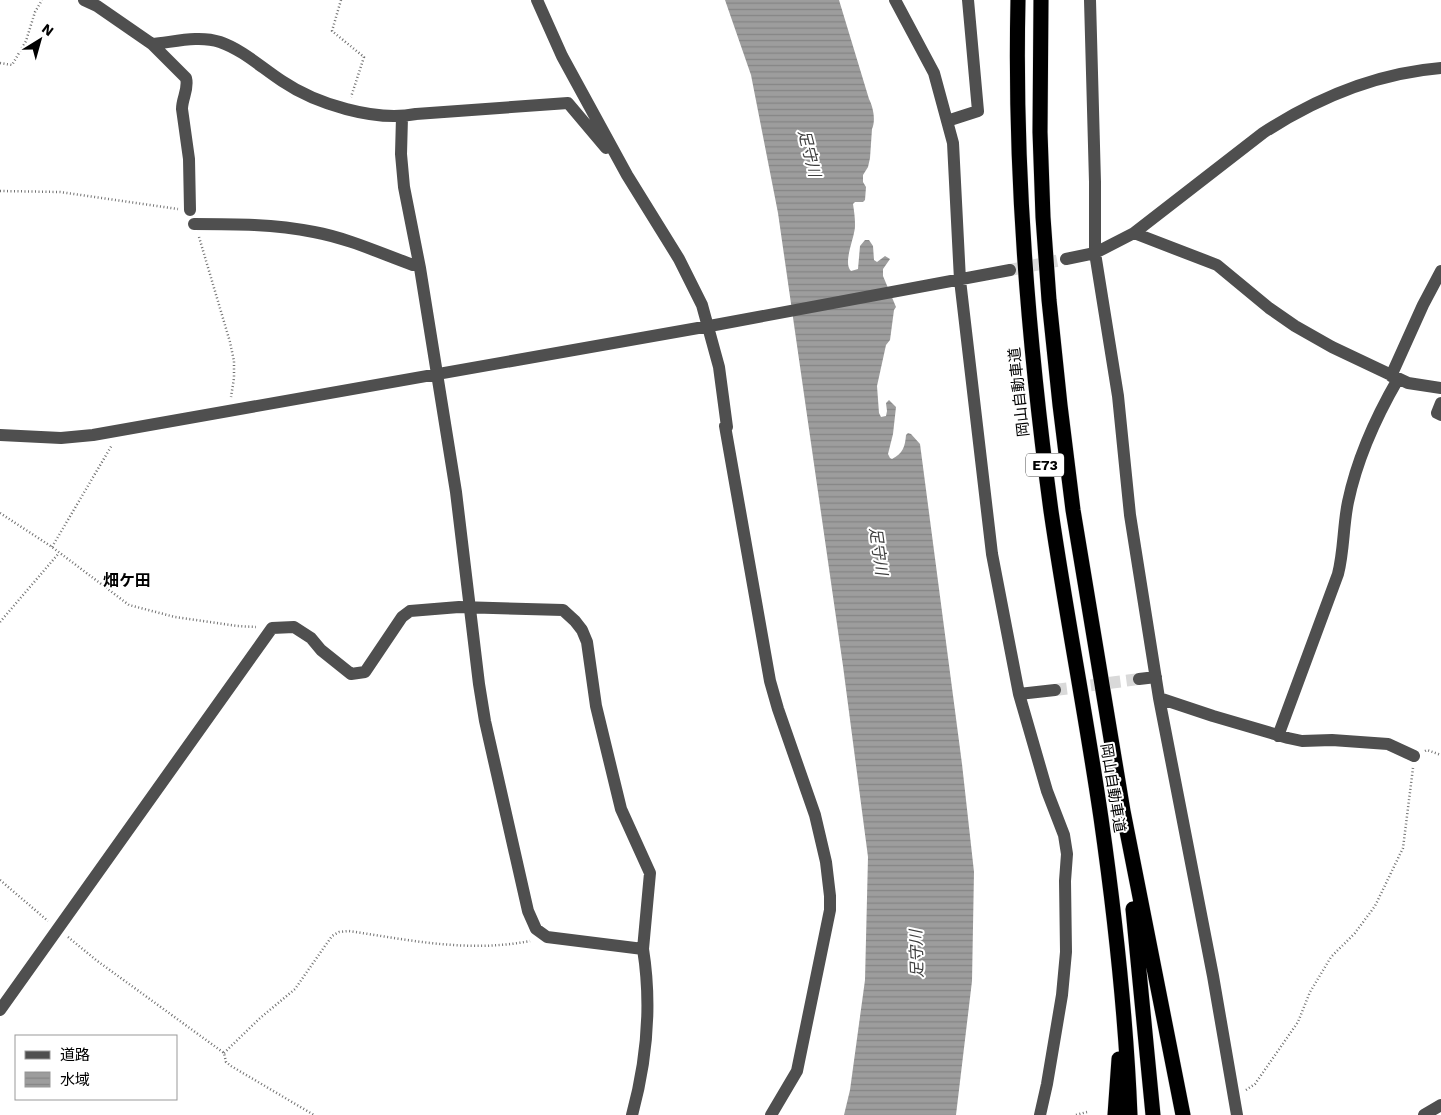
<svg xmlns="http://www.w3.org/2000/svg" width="1441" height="1115" viewBox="0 0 1441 1115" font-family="'Work Sans','Noto Sans JP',sans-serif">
	<defs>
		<pattern id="water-rules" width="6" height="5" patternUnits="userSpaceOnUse" patternTransform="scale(1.25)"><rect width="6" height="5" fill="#9d9d9d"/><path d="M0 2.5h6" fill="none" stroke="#858585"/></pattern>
	</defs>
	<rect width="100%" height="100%" fill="#fff"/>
	<path fill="url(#water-rules)" d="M 725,0 L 839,0 L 869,99 C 873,107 876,120 872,129 L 870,158 L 868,167 L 863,175 L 863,182 L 866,187 L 865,200 L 863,202 L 855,202 L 853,204 C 854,211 855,217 855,224 C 856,236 842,262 851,271 L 858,269 L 860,246 L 865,240 L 869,240 L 873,246 L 874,260 L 877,262 L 885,256 L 890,259 L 883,269 L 883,276 L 896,307 L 894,310 L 890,340 L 886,345 L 877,386 L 879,413 L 881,417 L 886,416 L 887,411 L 886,403 L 889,400 L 896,407 L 893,434 L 888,454 L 890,458 L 892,459 C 903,453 905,447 906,435 L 908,433 L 911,434 L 920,444 L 962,764 L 974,872 L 972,981 L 956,1115 L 844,1115 L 850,1090 L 865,980 L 868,857 L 843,666 L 778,213 L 751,75 Z"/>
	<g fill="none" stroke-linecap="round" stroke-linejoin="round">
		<path stroke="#d9d9d9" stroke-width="12" stroke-dasharray="12 6" stroke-linecap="butt" d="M 1010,270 L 1066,259
			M 1055,690 L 1139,679"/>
		<g stroke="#dbdbdb" stroke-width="16">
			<path id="highway" d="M 1018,0 C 1014,172 1028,341 1051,511 C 1066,614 1086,715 1101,818 C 1115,916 1126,1015 1130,1115
				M 1041,0 L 1040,132 L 1043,217 L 1049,300 L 1060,405 L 1073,510 L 1123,811 L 1183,1115
				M 1133,909 L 1153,1115
				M 1115,1115 L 1119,1059"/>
		</g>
		<path stroke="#717171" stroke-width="2.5" stroke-dasharray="1 2.5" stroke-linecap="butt" d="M 341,0 L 332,31 L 364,57 L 351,97
			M 0,63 L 12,65 L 26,41 L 35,12 L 42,0
			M 0,191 L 60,192 L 178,209
			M 199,237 L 230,342 L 234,361 L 234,378 L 231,397
			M 0,513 L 52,547 L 129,605 L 175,617 L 237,626 L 256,627
			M 52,547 L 112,445
			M 0,622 L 59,553
			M 1425,751 L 1427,750 L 1441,755
			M 0,880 L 48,921
			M 68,937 L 96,960 L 224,1053 L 226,1062 L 231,1066 L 314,1115
			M 224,1053 L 259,1019 L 295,989 L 332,936 L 339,932 L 349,931 C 409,940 469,953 530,941
			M 1246,1090 L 1255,1084 L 1298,1022 L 1310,992 L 1331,957 L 1355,933 L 1375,906 L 1403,848 L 1413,768
			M 1076,1115 L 1087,1112"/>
		<path stroke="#4f4f4f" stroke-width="12" d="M 84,0 L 97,6 L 152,44 C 174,42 199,35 220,42 C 243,50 262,68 282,81 C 316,104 375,122 416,114 L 568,103 L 606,148
			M 537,0 L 562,56 L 627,175 L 679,259 L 702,305 L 719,367 L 727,427 L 725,426 L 770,681 L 778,709 L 815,815 L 826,862 L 830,896 L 830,910 L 797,1071 L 771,1115
			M 895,0 L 934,73 L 953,143 L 960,280 L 992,554 L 1019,694 L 1047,791 L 1064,835 L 1067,854 L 1065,881 L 1066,952 L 1062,995 L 1047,1084 L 1040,1115
			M 1090,0 L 1095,182 L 1095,253 L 1118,396 L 1130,515 L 1159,698 L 1213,976 L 1237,1115
			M 152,44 L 186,78 C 189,89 182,98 182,109 L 189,159 L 190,210
			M 402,117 L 401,154 L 404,187 L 420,268 L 456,492 L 479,684 L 485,721 L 528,911 L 536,929 L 547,937 L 643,949 C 652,1005 647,1060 632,1115
			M 947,121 L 978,111 L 968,0
			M 194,224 C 235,224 274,224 314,232 C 347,238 380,253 413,265 L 419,264
			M 1134,233 L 1217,265 L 1269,308 L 1295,326 L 1332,347 L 1408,383 L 1441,388
			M 1066,259 L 1095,253 L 1134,233 L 1263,133 C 1317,98 1377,73 1441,68
			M 1391,376 L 1423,305 L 1441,271
			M 1441,403 L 1437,413 L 1441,415
			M 0,435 L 61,438 L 93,435 L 715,325 L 1010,270
			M 1139,679 L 1156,677
			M 1019,694 L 1055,690
			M 1159,698 L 1213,716 L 1288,738 L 1302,741 L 1332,740 L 1388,744 L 1414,756
			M 1278,736 L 1338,574 C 1344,551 1343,526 1348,502 C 1357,459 1376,417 1398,379
			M 0,1010 L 272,628 L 294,627 L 311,638 L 321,650 L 351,674 L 365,672 L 402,617 L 410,611 L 459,607 L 563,610 L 575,621 L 582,630 L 587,642 L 596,706 L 621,809 L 650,873 L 643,949
			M 1424,1115 L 1441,1105"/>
		<use href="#highway" stroke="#000" stroke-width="15"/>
	</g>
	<g text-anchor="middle" stroke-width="4" stroke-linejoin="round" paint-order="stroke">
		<rect fill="#fff" stroke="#4c4c4c" stroke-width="1" x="1026" y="453.5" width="38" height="23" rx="4"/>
		<g font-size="14" font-weight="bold" fill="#000">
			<text x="1045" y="470">E73</text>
		</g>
		<g font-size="15" fill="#000" stroke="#fff">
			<text transform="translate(1019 392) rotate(-96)" y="5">岡山自動車道</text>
			<text transform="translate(1113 788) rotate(81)" y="5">岡山自動車道</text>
		</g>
		<g font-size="16" font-style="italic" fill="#3e3e3e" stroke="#fff">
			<text transform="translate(810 153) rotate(76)" y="6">足守川</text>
			<text transform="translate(879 551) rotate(82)" y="6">足守川</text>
			<text transform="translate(916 954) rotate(-92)" y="6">足守川</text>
		</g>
		<g font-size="16" font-weight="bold" fill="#000" stroke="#fff">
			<text x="127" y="586">畑ケ田</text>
		</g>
	</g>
	<rect x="15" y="1035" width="162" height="65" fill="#ffffff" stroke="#999999"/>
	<rect x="25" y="1051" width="25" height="8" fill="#4f4f4f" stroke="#999999"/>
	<text x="60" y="1060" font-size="15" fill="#000000">道路</text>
	<rect x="25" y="1072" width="25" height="15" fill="url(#water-rules)" stroke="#999999"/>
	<text x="60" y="1085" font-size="15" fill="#000000">水域</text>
	<g transform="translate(40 40) rotate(37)" stroke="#ffffff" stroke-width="4" paint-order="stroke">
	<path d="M0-4L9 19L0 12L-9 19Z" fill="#000000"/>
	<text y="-8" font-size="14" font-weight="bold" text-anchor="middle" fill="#000000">N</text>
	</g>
</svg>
